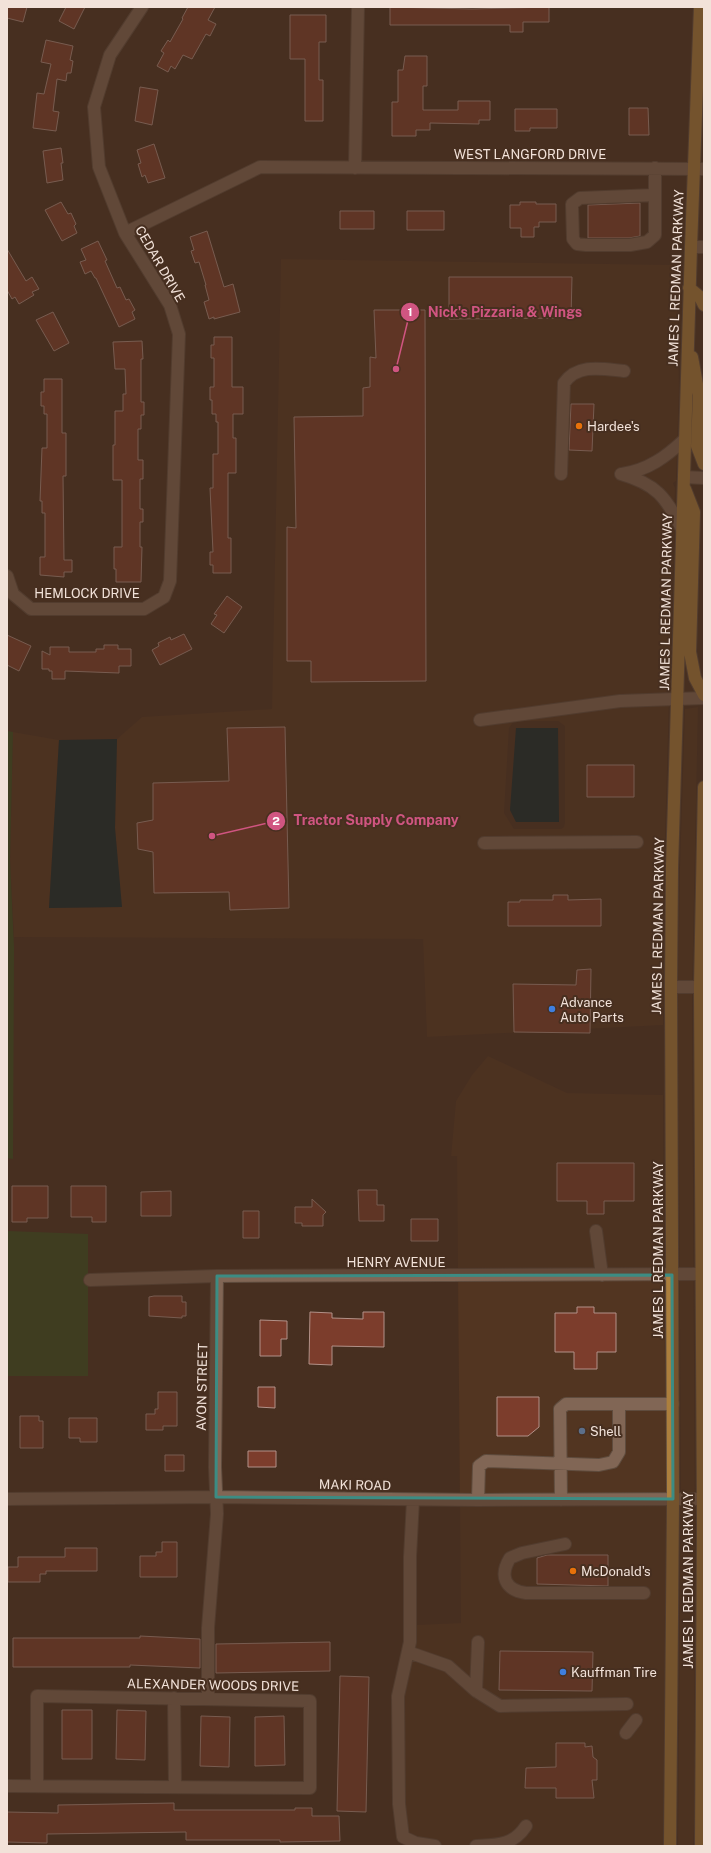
<svg xmlns="http://www.w3.org/2000/svg" width="711" height="1853" viewBox="0 0 711 1853" font-family="'Public Sans',sans-serif">
<rect width="100%" height="100%" fill="#472f20"/>
<path fill="#523521" fill-rule="evenodd" d="M281,259L677,265L679,390L676,481L673,483L675,488L664,875L663,1025L427,1037L423,939L14,937L10,860L13,732L59,740L49,908L121,907L115,828L117,739L142,717L272,709ZM514,721H558L565,726V822L564,827L561,829H514L504,813L509,728Z
M698,707L692,996L695,1528L694,1827L693,1846H678L681,1499L678,987L680,867L685,709Z
M488,1056L567,1093L663,1095L666,1499L663,1846H419L407,1831L402,1812V1695L415,1625L461,1623L457,1156H451L456,1101L472,1075Z"/>
<path fill="#354f21" d="M7,731L13,732L10,860L14,948L13,1159L7,1158Z
M7,1231L88,1234V1376H7Z"/>
<path fill="#09262e" d="M516,728H558L559,822H516L510,810Z
M117,739L115,828L122,907L49,908L59,740Z"/>
<path fill="#7c3d2c" stroke="#b29188" d="M7,7H27L23,22L7,18Z
M66,7H85L74,29L59,21Z
M188,7H215L208,20L216,24L210,36L206,34L192,59L183,55L175,69L171,66L168,72L157,66L164,53L161,51L168,40L170,42L183,19L182,18Z
M390,7L472,9L549,7V22H523V32H510V25H390Z
M290,15H326V42H319V80H323V121H305V59H290Z
M46,40L73,46L70,60L73,61L71,73H67L66,81L57,79L53,111L59,112L56,131L33,128L37,93L44,94L51,64L41,62Z
M405,56H427V86H423V110H458V101H490V120H479V124L430,123V130H416V136H392V102H398V70H403Z
M140,87L158,90L152,125L135,121Z
M629,108H648L649,135H629Z
M515,109H557V128H530V131H515Z
M154,144L165,178L148,183L145,175L142,177L138,164L141,163L137,150Z
M61,148L63,163H61L63,180L47,183L43,151Z
M61,202L68,214L71,213L76,224L74,226L77,233L62,241L45,210Z
M520,202H536V204H556V222H539V227H534V237H521V228H510V205H520Z
M640,203V236L629,238H588V205Z
M340,211H374V229H340Z
M407,211H444V230H407Z
M207,231L224,287L233,284L240,312L214,319V317L209,319L204,302L209,300L205,285H206L199,262L195,263L191,251L194,250L190,237Z
M98,241L107,260L105,261L117,288L120,287L126,300L129,299L135,310L132,312L135,319L119,327L96,278H95L91,271L85,274L80,262L86,260L81,249Z
M7,249L26,281L32,277L39,289L32,292L34,295L19,304L15,297L12,299L7,290Z
M449,277H572L571,318L449,319Z
M374,310H425L426,681L311,682V661H287V527L296,528L294,417L363,416V388L370,387V357L376,358Z
M53,312L69,343L54,351L36,320Z
M214,337H232V387H243V414H233V438H236V473H228V538H231V573H213V565H210V552H213L210,488H213V454H218V422H216V414H212V400H210V387H214V358H211V345H214Z
M142,341L143,359H141V402H144V415H141V429H138V460H143V479H140V509H143V522H140V547H142L141,582H116V569H114V547H122V480H113V445H115V411H123V394H126L125,369H115L113,342Z
M44,379H62V433H66V476H63L64,560H72V572H64V577L40,575V557H45V513H42V501H40L42,448H47V414H44V406H41V392H44Z
M571,404H594L592,451L569,450Z
M227,596L242,607L224,633L211,624L217,615L214,614Z
M184,634L192,649L160,665L152,650L159,646L158,643L170,637L171,640Z
M7,635L31,646L19,671L7,665Z
M104,645H118V649H131V666H119V673L65,671V679H52V671H49V669H42V651L50,655V647H69V652H96V649H104Z
M285,727L289,908L230,910L229,892L154,893L153,852L138,849L137,823L153,820V783L229,781L227,728Z
M587,765H634V797H587Z
M553,895H568V900L601,899V926H508V902H520V900H553Z
M591,969L590,1033L514,1032L513,984L576,985L577,970Z
M557,1163H634V1201H604V1214H587V1201H557Z
M12,1186H48V1218H27V1222H12Z
M71,1186H106V1222H92V1217H71Z
M358,1190H377V1205H384V1221H359Z
M171,1191V1216H141V1192Z
M312,1199L326,1212L323,1215V1226H302V1223H295V1207H312Z
M243,1211H259V1238H243Z
M411,1219H438V1241H411Z
M154,1296H182V1302H186V1316H182V1318L149,1316V1297Z
M577,1307H594V1313H616V1352H597V1369H574V1352H555V1313H577Z
M310,1312L332,1313V1318L363,1319V1312H384V1347L332,1346V1365L309,1364Z
M260,1320L287,1321V1339H281V1356H260Z
M258,1387H275V1408L258,1407Z
M158,1392H177V1426H163V1430H146V1414H155V1409H158Z
M497,1397H539V1427L528,1436H497Z
M20,1416H39V1421H43V1448H20Z
M69,1418H97V1442H80V1438H69Z
M248,1451H276V1467H248Z
M165,1455H184V1471H165Z
M162,1542H177V1577H140V1556H156V1552H162Z
M65,1548H97V1571H46V1574H40V1582H8V1567H18V1557H65Z
M547,1555H608V1586L537,1584V1558Z
M140,1636L200,1639V1668L130,1665V1667H13V1638H140Z
M330,1642V1671L216,1673V1644Z
M500,1651L593,1652L592,1691L499,1690Z
M340,1676L369,1677L366,1812L337,1811Z
M62,1710H92V1759H62Z
M117,1710L146,1711L145,1760L116,1759Z
M201,1716L230,1717L229,1767L200,1766Z
M284,1716L285,1765L255,1766V1717Z
M556,1743H585V1747L592,1746L593,1757L597,1760V1780H592L594,1798H556V1788H525L526,1768L556,1767Z
M174,1803V1810H295V1808H312V1816H339L340,1841L280,1842V1840H186V1832L47,1834V1843L7,1842V1812L58,1813V1805Z"/>
<g fill="none" stroke-linecap="round" stroke-linejoin="round">
<g stroke="#5f4c3e" stroke-width="14">
<path id="minor" d="M355,168L358,7
M655,195L580,198L572,204L573,239L577,244L586,245H630L647,242L655,235V168
M125,233L260,167L704,169
M691,247H704
M561,474L564,383C578,363 603,369 624,371
M621,474C656,484 666,497 682,529
M622,474C648,470 666,457 685,439
M684,477L704,478
M7,576L13,594L31,609H144L164,597L170,581L179,334L170,305L125,233L99,167L94,107L110,55L142,7
M480,720L620,701L704,698
M484,843L637,842
M671,987H700
M596,1231L602,1275
M90,1280L217,1276L701,1274
M7,1499L216,1497L478,1500L703,1499
M413,1500L410,1557V1642L398,1696L399,1804L403,1837L416,1843L435,1846
M478,1500L479,1466L486,1461L599,1465L613,1462L619,1452V1404H673
M561,1500L560,1409L566,1404H619
M565,1544L522,1553L510,1558C499,1576 505,1590 526,1593H644
M478,1642L476,1691L500,1706L627,1704
M408,1652L448,1666L476,1691
M174,1698L175,1787
M208,1699V1628L217,1514L215,1467L217,1276
M626,1733L636,1720
M7,1786L310,1788V1701L37,1696V1785
M476,1846C496,1845 513,1846 526,1826"/>
</g>
<g stroke="#5f4c3e" stroke-width="14">
<path id="major" d="M689,288L700,297L704,305
M692,357L699,395L697,446L704,464
M685,489L694,512L690,652L695,678L704,695
M670,1846L673,1499L671,987L672,867L691,247L700,7
M701,1846L703,1525L700,987L704,787"/>
</g>
<use href="#minor" stroke="#816655" stroke-width="12"/>
<use href="#major" stroke="#ac7f3d" stroke-width="12"/>
</g>
<path d="M0 0H711V1853H0ZM672,1275L673,1499L216,1497L217,1276Z" fill="#472f20" fill-opacity=".55" fill-rule="evenodd"/>
<path fill="none" stroke="#3c8c83" stroke-width="3" stroke-linejoin="round" d="M672,1275L673,1499L216,1497L217,1276Z"/>
<g fill="#e8710a" stroke="#472f20" stroke-width="1.5">
<circle cx="579" cy="426" r="4"/>
<circle cx="573" cy="1571" r="4"/>
</g>
<g fill="#3f7fe0" stroke="#472f20" stroke-width="1.5">
<circle cx="552" cy="1009" r="4"/>
<circle cx="563" cy="1672" r="4"/>
</g>
<circle fill="#5c6f8a" stroke="#472f20" stroke-width="1.5" cx="582" cy="1431" r="4"/>
<g text-anchor="middle" dominant-baseline="central" stroke-width="4" stroke-linejoin="round" paint-order="stroke">
<g font-size="13" fill="#f2e2d9" stroke="#472f20">
<text x="530" y="154">WEST LANGFORD DRIVE</text>
<text transform="translate(160 264) rotate(60)">CEDAR DRIVE</text>
<text transform="translate(676 278) rotate(-88)">JAMES L REDMAN PARKWAY</text>
<text x="87" y="593">HEMLOCK DRIVE</text>
<text transform="translate(666 602) rotate(-89)">JAMES L REDMAN PARKWAY</text>
<text transform="translate(658 926) rotate(-89)">JAMES L REDMAN PARKWAY</text>
<text transform="translate(658 1250) rotate(-90)">JAMES L REDMAN PARKWAY</text>
<text x="396" y="1262">HENRY AVENUE</text>
<text transform="translate(202 1387) rotate(-89)">AVON STREET</text>
<text transform="translate(355 1485) rotate(1)">MAKI ROAD</text>
<text transform="translate(688 1580) rotate(-90)">JAMES L REDMAN PARKWAY</text>
<text transform="translate(213 1685) rotate(1)">ALEXANDER WOODS DRIVE</text>
</g>
<g font-size="13" fill="#f2e2d9" stroke="#472f20" text-anchor="start">
<text x="587" y="426">Hardee's</text>
<text x="560" y="1002">Advance<tspan x="560" dy="15">Auto Parts</tspan></text>
<text x="590" y="1431">Shell</text>
<text x="581" y="1571">McDonald's</text>
<text x="571" y="1672">Kauffman Tire</text>
</g>
</g>
<path fill="none" stroke="#d05581" stroke-width="1.5" d="M396 369L410 312M212 836L276 821"/>
<g fill="#d05581" stroke="#472f20" stroke-width="1.5">
<circle cx="396" cy="369" r="4"/>
<circle cx="212" cy="836" r="4"/>
<circle cx="410" cy="312" r="10"/>
<circle cx="276" cy="821" r="10"/>
</g>
<g font-size="12" text-anchor="middle" font-weight="bold" fill="#fff">
<text x="410" y="316">1</text>
<text x="276" y="825">2</text>
</g>
<g font-size="14" text-anchor="middle" font-weight="bold" fill="#d05581" stroke="#472f20" stroke-width="4" stroke-linejoin="round" paint-order="stroke">
<text x="505" y="317">Nick's Pizzaria &amp; Wings</text>
<text x="376" y="825">Tractor Supply Company</text>
</g>
<rect width="711" height="1853" fill="none" stroke="#f2e2d9" stroke-width="16"/>
</svg>
